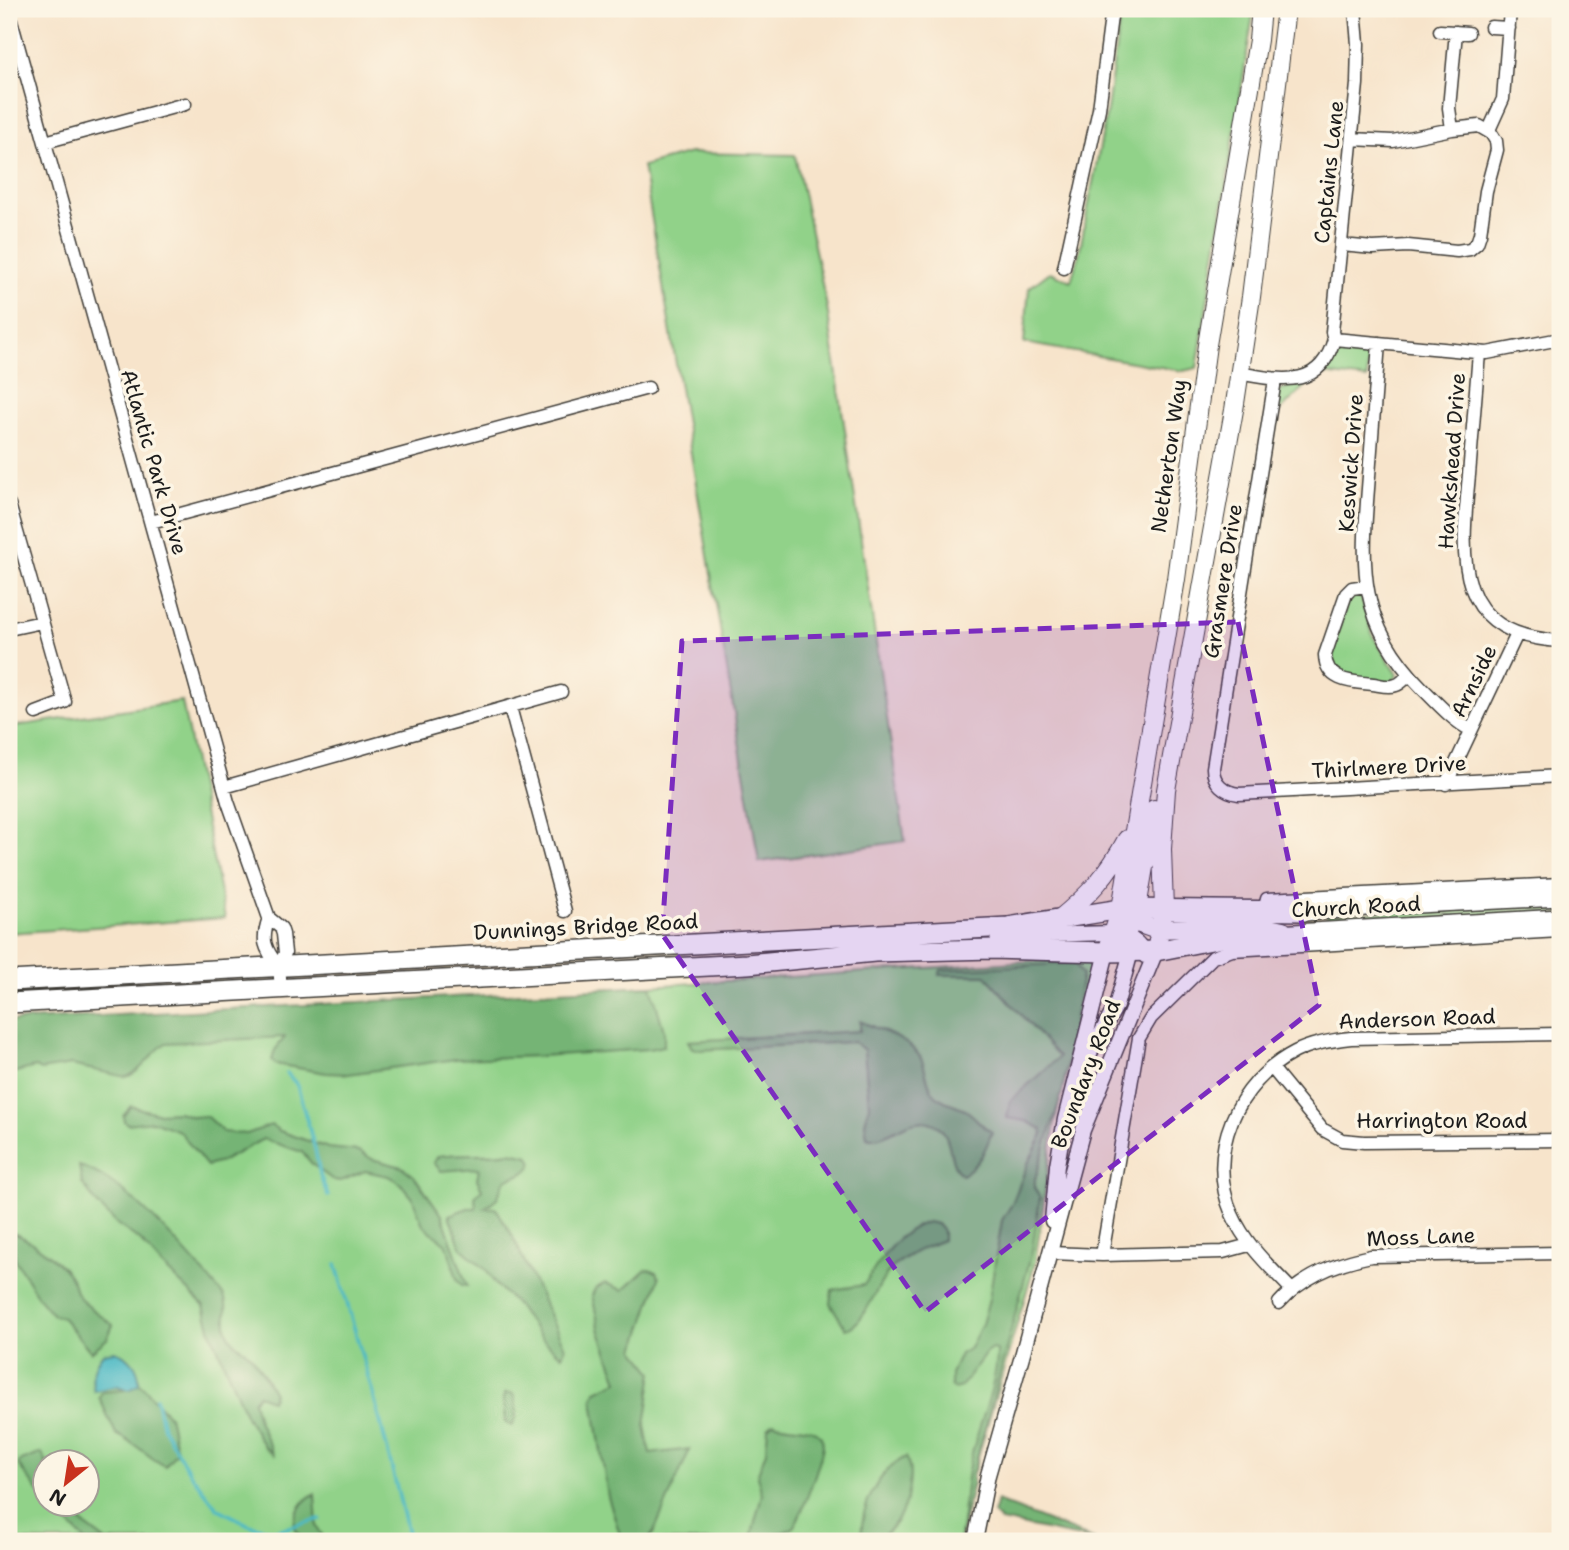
<svg xmlns="http://www.w3.org/2000/svg" width="1569" height="1550" viewBox="0 0 1569 1550" font-family="'Shantell Sans',sans-serif">
<rect width="100%" height="100%" fill="#fcf5e5"/>
<filter id="ink" filterUnits="userSpaceOnUse"><feTurbulence type="fractalNoise" baseFrequency=".0143" numOctaves="2"/><feDisplacementMap in="SourceGraphic" scale="14" xChannelSelector="R" yChannelSelector="G"/><feConvolveMatrix kernelMatrix="1 2 1 2 8 2 1 2 1" color-interpolation-filters="sRGB"/></filter>
<filter id="wash" filterUnits="userSpaceOnUse"><feTurbulence type="fractalNoise" baseFrequency=".00686" numOctaves="4" result="noise"/><feDisplacementMap in="SourceGraphic" scale="28" xChannelSelector="R" yChannelSelector="G"/><feGaussianBlur stdDeviation="1.57" result="paint"/><feColorMatrix in="noise" values="0 0 0 0 0 0 0 0 0 0 0 0 0 0 0 0 0 1.4 0 .05"/><feComposite in="paint" operator="in"/></filter>
<g filter="url(#wash)">
<rect width="100%" height="100%" fill="#f7e4cb"/>
<path fill="#91d289" stroke="#567752" stroke-width="2" fill-rule="evenodd" d="M1121,9H1254L1197,368L1183,371L1024,343L1029,288L1050,272L1071,281L1079,254L1107,110Z
M690,153L795,155L827,307L905,841L759,862L643,166Z
M1345,348L1364,350L1368,354L1367,379L1322,374L1338,351Z
M1309,381V382L1272,419L1279,390Z
M1359,591L1373,636L1398,675L1391,683L1347,676L1334,669L1331,655L1349,596Z
M182,701L225,918L9,933V727Z
M1560,902V913L1456,919L1442,909Z
M1438,909L1452,919L1327,926V915Z
M1094,957L1055,1122L1035,1262L969,1488L961,1541H9V1028ZM46,1462H88V1504H46Z"/>
<path fill="#74b475" stroke="#486848" stroke-width="2" d="M1075,963L1082,975L1063,1089L1035,1179V1189L1040,1198L1032,1252L972,1476L973,1483L959,1541C964,1518 964,1495 968,1471C974,1434 998,1387 997,1350L992,1349L986,1353L961,1387L955,1389L951,1386V1374L960,1354L970,1348L982,1324L989,1299L1002,1220L1012,1204L1028,1163L1043,1134L1042,1129L1026,1121L1007,1118L1010,1101L1059,1057L985,975H939L941,970Z
M651,986L664,1031V1046L649,1049L540,1056L456,1059L348,1074L326,1073L275,1064L272,1060L275,1050L285,1037L166,1043C152,1052 142,1072 126,1077L71,1065L41,1070L35,1067L9,1074V1021Z
M860,1021C880,1031 915,1040 923,1063C927,1074 926,1083 934,1093C943,1104 957,1103 967,1111C977,1118 980,1125 992,1132C985,1151 980,1164 962,1175C944,1161 957,1130 929,1122C908,1116 883,1144 867,1137L865,1123L869,1105L864,1050L854,1042L700,1050L692,1048L688,1041L860,1031Z
M131,1106L156,1113L179,1112L193,1117L206,1116L223,1132L247,1134L271,1125L280,1131L328,1148L359,1151L372,1159L402,1167L414,1176L442,1215L467,1286L462,1285L457,1279L447,1245L423,1225L412,1197L400,1183L388,1176L365,1171L341,1181L333,1180L313,1165L302,1152L263,1139L221,1162L207,1166L179,1131L153,1121L127,1124L124,1121L123,1115Z
M510,1152L529,1156L533,1162C528,1175 517,1175 505,1180L497,1198L485,1208H496L511,1233L565,1348L562,1356L546,1343L513,1301L496,1285L486,1270L461,1248L449,1215L468,1208H476L475,1197L482,1189L477,1179L479,1168L441,1171L434,1163L438,1156C462,1152 486,1156 510,1152Z
M79,1166C127,1179 191,1259 224,1296C230,1309 222,1320 228,1333C233,1345 243,1347 251,1356C260,1366 267,1381 274,1393L271,1400L258,1395L253,1401L258,1420L273,1454L265,1448L246,1416L211,1332L204,1306L161,1264L140,1240L118,1225L98,1205L82,1183Z
M927,1222L937,1224L943,1231V1240C927,1246 903,1257 891,1269C876,1284 866,1324 846,1329L830,1303L832,1290L864,1285C880,1260 897,1231 927,1222Z
M9,1232C27,1236 65,1265 73,1282C74,1284 75,1290 76,1292C84,1306 101,1315 113,1325L107,1339L91,1352L62,1317L53,1315L40,1300L16,1261Z
M649,1269L657,1272L659,1278L635,1350L653,1372L645,1425L650,1454L690,1449L653,1534L646,1541H622L608,1497L593,1400L596,1391L618,1381L600,1332L592,1295L595,1289L605,1283L623,1290L645,1270Z
M139,1382L169,1416L177,1451L165,1466C146,1456 136,1443 116,1434L99,1397L102,1392L125,1390Z
M511,1393L514,1394C516,1404 519,1417 512,1426L506,1423L503,1401L505,1394Z
M774,1423C787,1428 813,1425 820,1435C822,1438 823,1441 823,1445C822,1457 801,1519 793,1527C788,1532 780,1533 773,1534L768,1541H750L762,1494L757,1476L766,1451L768,1428Z
M42,1453L46,1462L45,1500L19,1466V1462Z
M906,1457C914,1472 908,1500 901,1514C896,1525 886,1533 878,1541H862C859,1510 877,1471 906,1457Z
M315,1494L317,1527L326,1541H305C302,1537 296,1532 295,1527C292,1515 305,1497 315,1494Z
M997,1501L1095,1540L1001,1521L993,1514Z
M49,1505H82L77,1515L82,1523L106,1541H86Z"/>
<path fill="#4cb9c5" stroke="#346a70" stroke-width="2" d="M114,1351C130,1355 140,1368 139,1384L129,1390L118,1386L94,1391C90,1377 94,1364 103,1353Z"/>
<g fill="none" stroke-linecap="round" stroke-linejoin="round">
<path stroke="#4cb9c5" stroke-width="3.5" d="M287,1073L297,1085L315,1149L320,1175L328,1196
M336,1264L378,1412L410,1541
M156,1398L163,1428L190,1473L217,1508L249,1525L274,1531L320,1519"/>
</g>
</g>
<g filter="url(#ink)">
<g fill="none" stroke-linecap="round" stroke-linejoin="round">
<g stroke="#3d3a36" stroke-width="15">
<path id="minor" d="M9,13L228,802L269,918L281,928L283,934L285,953L279,967L281,988
M1491,27L1509,28
M1440,31L1468,33
M1452,129L1449,108L1456,32
M1489,130L1503,99L1510,10
M45,142L185,104
M1342,245L1373,248L1408,246L1457,251L1470,249L1477,243L1480,234L1486,191L1497,150L1496,141L1491,133L1479,126L1452,129L1393,141L1352,139
M1064,268L1099,109L1112,9
M1334,339L1332,332L1357,84L1358,44L1355,9
M1379,343C1376,387 1372,431 1369,476C1362,565 1355,620 1423,689C1437,703 1453,721 1471,730
M1479,353C1476,394 1472,434 1469,475C1461,558 1452,635 1560,641
M1238,373C1280,380 1320,391 1334,339L1487,353L1560,339
M1275,380L1213,768C1213,783 1224,792 1239,794L1560,776
M9,504L65,702L36,713
M151,522L648,388
M1366,586L1352,588L1346,594L1325,655C1326,682 1352,682 1373,684C1380,685 1389,688 1396,685C1401,684 1405,678 1409,675
M9,629L42,622
M510,707L565,911
M1446,784L1517,634
M224,787L561,692
M1264,910L1267,899L1560,884
M269,918C261,940 264,948 279,967
M1272,1068L1322,1129L1342,1140L1364,1142L1560,1140
M1050,1253L1102,1255L1223,1252L1249,1245
M1102,1255L1139,1038L1151,1018L1213,957L1232,950L1560,931
M1291,1289C1269,1266 1245,1244 1232,1214C1205,1153 1237,1082 1295,1052C1313,1043 1332,1040 1351,1038L1560,1034
M1279,1303C1303,1276 1336,1263 1371,1256L1560,1253"/>
</g>
<g stroke="#3d3a36" stroke-width="17">
<path id="tertiary" d="M997,936L1113,933C1128,936 1140,940 1145,956
M1083,1066L1116,1006L1131,952L1135,944
M1052,1221L1057,1165L1065,1119L1107,952
M975,1541L988,1475L1022,1356L1083,1130L1156,951"/>
</g>
<g stroke="#3d3a36" stroke-width="20">
<path id="primary" d="M1128,913L1140,924L1154,929L1258,926L1283,931
M1057,921C1089,895 1108,875 1127,839
M1109,948L1125,935L1136,914L1154,809
M1156,951L1164,909L1162,849L1166,790L1234,410L1251,297L1286,9
M1107,952L1121,909L1176,579L1207,345L1258,40L1261,9"/>
</g>
<g stroke="#3d3a36" stroke-width="22">
<path id="trunk" d="M9,981L1008,927L1121,909L1304,911L1378,905L1560,896
M9,1003L747,964L875,952L992,949L1107,952L1156,951L1222,938L1560,919"/>
</g>
<use href="#minor" stroke="#fff" stroke-width="12"/>
<use href="#tertiary" stroke="#fff" stroke-width="14"/>
<use href="#primary" stroke="#fff" stroke-width="18"/>
<use href="#trunk" stroke="#fff" stroke-width="19"/>
</g>
</g>
<path fill="#7b2cbf" fill-opacity="0.2" stroke="#7b2cbf" stroke-width="5" stroke-dasharray="14 9" stroke-linejoin="round" d="M1238,622L1319,1005L925,1312L662,934L682,641Z"/>
<g text-anchor="middle" dominant-baseline="central" stroke-width="7" stroke-linejoin="round" paint-order="stroke">
<g font-size="21" fill="#1c1c1c" stroke="#fcf5e5">
<text transform="translate(1329 172) rotate(-84)">Captains Lane</text>
<text transform="translate(1169 456) rotate(-82)">Netherton Way</text>
<text transform="translate(1452 461) rotate(-86)">Hawkshead Drive</text>
<text transform="translate(154 462) rotate(74)">Atlantic Park Drive</text>
<text transform="translate(1351 463) rotate(-86)">Keswick Drive</text>
<text transform="translate(1223 581) rotate(-81)">Grasmere Drive</text>
<text transform="translate(1474 681) rotate(-64)">Arnside</text>
<text transform="translate(1389 767) rotate(-3)">Thirlmere Drive</text>
<text transform="translate(1356 907) rotate(-3)">Church Road</text>
<text transform="translate(586 927) rotate(-3)">Dunnings Bridge Road</text>
<text transform="translate(1417 1019) rotate(-2)">Anderson Road</text>
<text transform="translate(1086 1074) rotate(-69)">Boundary Road</text>
<text x="1442" y="1121">Harrington Road</text>
<text transform="translate(1421 1237) rotate(-2)">Moss Lane</text>
</g>
</g>
<rect width="1569" height="1550" fill="none" stroke="#fcf5e5" stroke-width="35"/>
<g transform="translate(66 1483) rotate(210)"><circle r="33" fill="#fcf5e5" stroke="#a29e95" stroke-width="2"/>
<path d="M0-5L12 26L0 18L-12 26Z" fill="#c8321e"/>
<text y="-10" font-size="19" font-weight="bold" text-anchor="middle" fill="#1c1c1c">N</text>
</g>
</svg>
